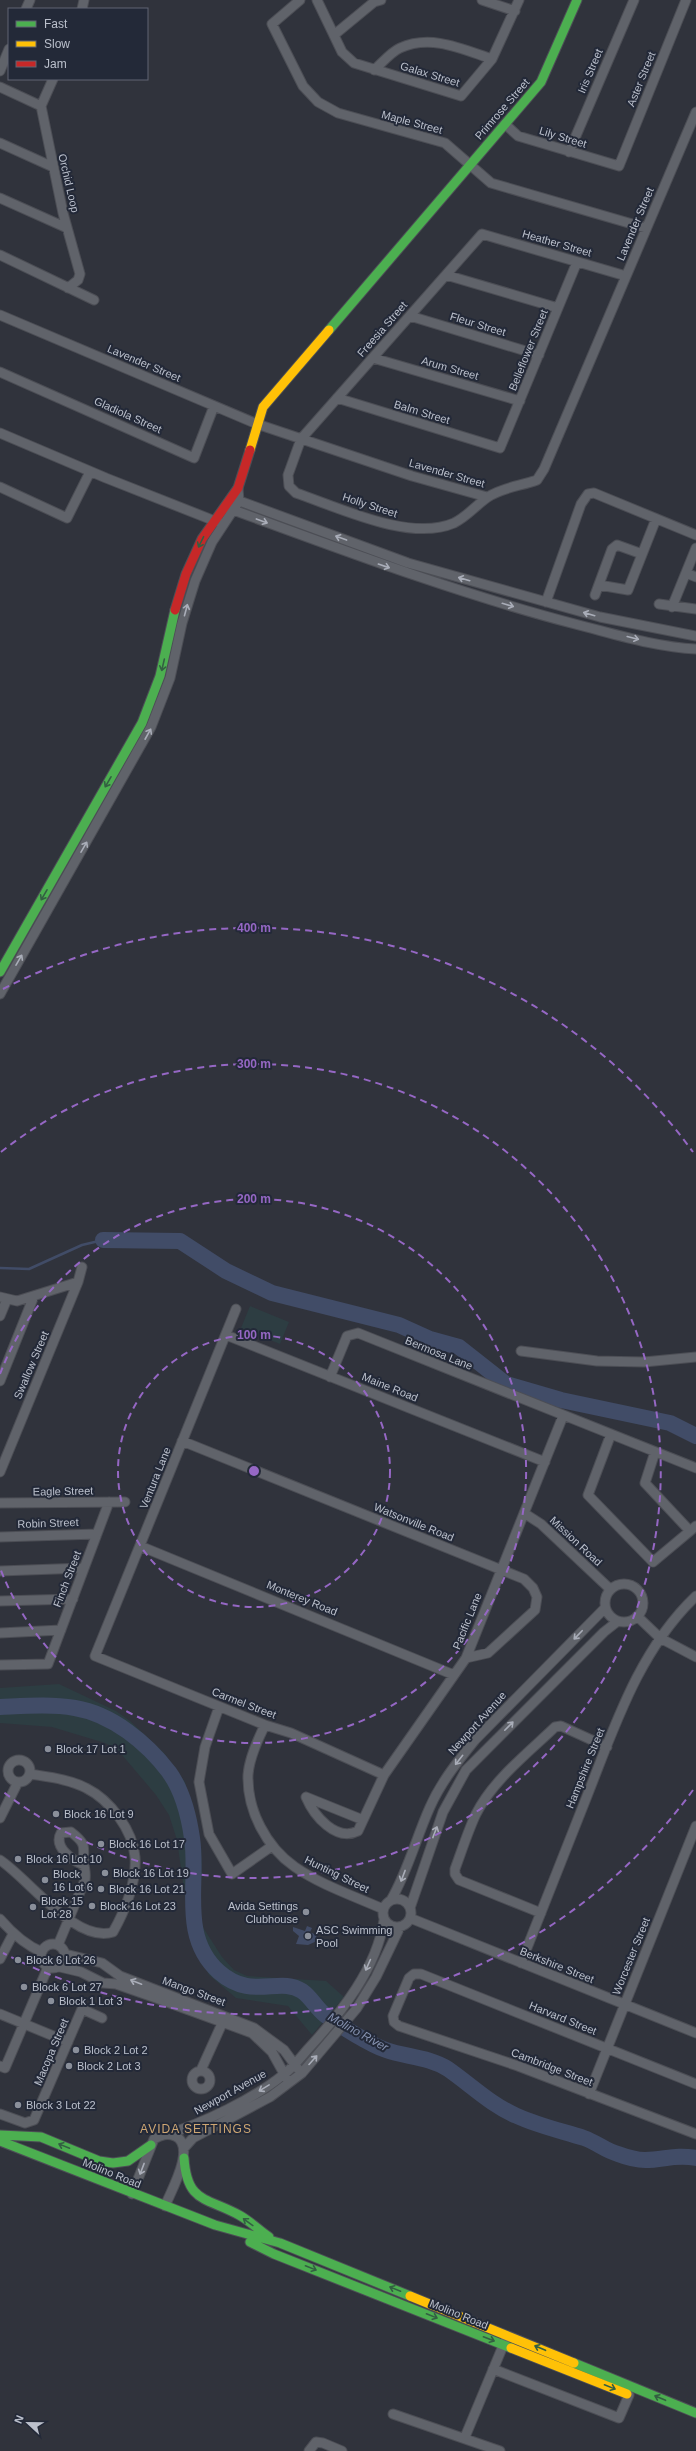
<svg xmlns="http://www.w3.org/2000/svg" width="696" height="2451" viewBox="0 0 696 2451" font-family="Arial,sans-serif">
<rect width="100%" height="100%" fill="#30333c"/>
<path fill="#2d3d42" d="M250,1306L289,1322L280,1344L241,1328Z
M59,1684L116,1711L130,1721L164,1753L185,1782L201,1847L202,1873L198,1912L204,1929L222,1957L234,1970L247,1976L326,1981L344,1997L312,2035L288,2006L236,1998L209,1975L191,1939L177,1840L169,1815L156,1795L117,1749L105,1743L52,1727L0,1723V1688Z"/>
<path fill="#414c67" d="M307,1926L312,1928L310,1932L316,1935L317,1941L308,1945L296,1944L299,1936L293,1931V1927L305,1931Z"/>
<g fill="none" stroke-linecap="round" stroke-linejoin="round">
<path stroke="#414c67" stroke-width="2.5" d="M0,1268L29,1269L82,1245L103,1240"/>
<path stroke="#414c67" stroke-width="16" d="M103,1240L180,1241L226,1271L272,1293L399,1325L430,1339L459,1347L506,1384L561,1400L670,1423L696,1436
M0,1707C25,1706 50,1704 75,1708C112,1714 147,1743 169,1772C182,1790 189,1817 192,1838C199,1883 179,1936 219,1972C252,2001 279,1976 302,1991C311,1997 316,2008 325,2015C337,2024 371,2045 386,2050C406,2057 429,2057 448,2069C471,2085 491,2105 517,2116C539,2126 562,2131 584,2138C596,2142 606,2151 618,2154C626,2157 637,2160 645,2160C664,2160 675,2154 696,2158"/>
<g stroke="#4c4e55" stroke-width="11">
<path id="street" d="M300,0L272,24L303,86L318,102L338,113L445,143L491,183L646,228
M317,0L342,52L354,63L461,96L492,59L519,0
M482,0L515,11
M26,9L30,0
M82,9L84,0
M334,35L374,2L381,0
M374,70C382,63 391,52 400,48C431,34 462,49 492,59
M0,71L9,49
M53,79L41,106L63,213L80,274L78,280L68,288
M0,87L41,106
M505,124L518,136L619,166L686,0
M0,143L53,167
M569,152L634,0
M0,198L67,228
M0,255L94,300
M446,275L558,308
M626,276L482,234L301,439L288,475L289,486L296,493C340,508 410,542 454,523C468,516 476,505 488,497C503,487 521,486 537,480L544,469L696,112
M0,315L257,424L412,476L487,497
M410,316L539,355
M373,358L520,401
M0,372L194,458L214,406
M337,398L500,448L577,262
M0,433L106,478L220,523
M0,487L67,518L90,472
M234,499L408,563L600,617L696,636
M228,508C343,550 456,593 575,624C615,634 655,647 696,649
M686,573L696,577
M599,585L628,590L656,519
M595,595L612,549L617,545L642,554
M546,602L581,504L588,494L594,493L696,535
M659,604L696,609
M672,607L696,548
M0,994L151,727L170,678L182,623L195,581L212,542L239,501L238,488
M0,1297L17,1301L78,1282
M236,1309L95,1656L265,1725L291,1733L384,1775
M0,1316L7,1299
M226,1335L545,1462
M521,1351L597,1361L644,1362L696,1357
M330,1377L347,1336L358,1333L696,1468
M0,1381L34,1296
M611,1434L588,1495L653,1562L696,1526
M182,1441L524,1579L533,1588L537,1597L535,1610L488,1653L466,1658
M655,1452L645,1483L689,1530
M0,1472L78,1282L82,1267
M0,1503L125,1502
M524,1513L541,1524L610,1589
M0,1537L97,1534
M140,1546L454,1675
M0,1571L84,1568
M605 1603a19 19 0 1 1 38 0a19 19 0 1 1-38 0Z
M0,1601L73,1599
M637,1616L660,1638L696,1657
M0,1633L61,1630
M0,1665L48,1664L109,1502
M219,1707L205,1747L199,1782L209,1834L232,1874L272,1846
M265,1725C258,1739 249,1759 248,1775C247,1810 266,1847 295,1867C321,1885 354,1896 383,1909
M8 1771a11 11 0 1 1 22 0a11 11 0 1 1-22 0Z
M306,1797C314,1816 336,1842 358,1831L384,1775L466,1658L563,1416
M306,1797L363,1820
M0,1818L18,1782
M0,1860C29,1879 76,1944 113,1932C125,1911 137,1881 135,1857C133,1830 110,1800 86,1788C69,1779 48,1777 30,1774
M383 1913a14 14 0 1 1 28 0a14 14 0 1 1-28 0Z
M391,1900C408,1871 416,1838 430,1807C441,1782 458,1761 475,1740L605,1608
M410,1908L443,1812L466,1770L604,1632L618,1621
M541,1913L459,1880L455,1874V1869C462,1850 468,1831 476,1814C493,1780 528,1753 555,1727L561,1726L607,1747
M410,1918L696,2033
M0,1919C12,1933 25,1945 42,1952
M41 1956a12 12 0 1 1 24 0a12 12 0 1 1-24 0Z
M58,1945L85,1880C86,1873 85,1871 84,1865C82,1847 89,1846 71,1832L61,1833C53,1847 73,1861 84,1865
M65,1954L102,1963L120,1976L254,2028L284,2050L298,2069
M0,1959L13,1934
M521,1963C544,1906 566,1848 589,1791C616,1722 641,1648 696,1596
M60,1967L81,1972L103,1983L116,1984L156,1998L252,2033L272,2052L287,2079
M0,2014L68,2042
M0,2066L5,2068L48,1967
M201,2070L225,2017
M192 2080a9 9 0 1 1 18 0a9 9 0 1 1-18 0Z
M696,2084L421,1974H414L409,1978L393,2016L394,2022L399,2026L518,2066L696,2134
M589,2094L696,1826
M0,2114L25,2123L34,2120L82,2009L102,2018
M167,2134C202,2124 255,2098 283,2075C293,2068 300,2058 308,2049C341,2013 377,1968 384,1920
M184,2148L193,2138L270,2097L302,2073L357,2008L376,1977L400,1927
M132,2194L154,2139C161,2135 167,2133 175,2136C197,2146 171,2191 165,2206
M493,2369L619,2418L629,2395
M393,2414L500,2451
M465,2437L505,2341
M309,2451L316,2442L323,2443L342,2451"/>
</g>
<g stroke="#4c4e55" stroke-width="11">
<path id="fast" d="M329,330L541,82L577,0
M0,972L142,723L160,676L175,610
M0,2135L41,2137L99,2161L113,2163L128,2161L151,2145
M0,2141L215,2225L280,2243L410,2296
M184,2158C187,2203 206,2197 239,2215C250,2221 259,2230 269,2237
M250,2242L274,2254L511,2348
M574,2363L696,2413"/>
</g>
<g stroke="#4c4e55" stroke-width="11">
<path id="slow" d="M250,450L263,407L329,330
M410,2296L574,2363
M511,2348L627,2394"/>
</g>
<g stroke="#4c4e55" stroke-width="11">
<path id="jam" d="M175,610L186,574L202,539L238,488L250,450"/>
</g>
<use href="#street" stroke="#60636a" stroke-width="9"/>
<use href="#fast" stroke="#4caf50" stroke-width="9"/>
<use href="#slow" stroke="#ffc107" stroke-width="9"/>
<use href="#jam" stroke="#c62828" stroke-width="9"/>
</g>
<defs><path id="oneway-shaft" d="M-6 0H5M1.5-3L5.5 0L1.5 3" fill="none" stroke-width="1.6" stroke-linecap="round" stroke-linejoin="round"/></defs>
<g stroke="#a9adb8">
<use href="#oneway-shaft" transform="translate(262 521) rotate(20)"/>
<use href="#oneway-shaft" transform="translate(341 538) rotate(-160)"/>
<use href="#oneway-shaft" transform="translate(384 566) rotate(19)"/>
<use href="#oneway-shaft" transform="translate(464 579) rotate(-164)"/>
<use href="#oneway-shaft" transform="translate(508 605) rotate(16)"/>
<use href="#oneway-shaft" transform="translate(186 610) rotate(-75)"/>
<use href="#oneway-shaft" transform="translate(589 614) rotate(-164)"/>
<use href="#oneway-shaft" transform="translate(633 638) rotate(14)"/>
<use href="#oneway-shaft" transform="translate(148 734) rotate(-61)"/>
<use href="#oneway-shaft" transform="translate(84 847) rotate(-60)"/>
<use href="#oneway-shaft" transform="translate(19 960) rotate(-60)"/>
<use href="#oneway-shaft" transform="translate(578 1635) rotate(134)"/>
<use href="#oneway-shaft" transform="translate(509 1726) rotate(-45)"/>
<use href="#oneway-shaft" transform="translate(459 1760) rotate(128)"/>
<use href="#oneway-shaft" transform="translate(435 1832) rotate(-69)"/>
<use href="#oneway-shaft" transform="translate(403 1876) rotate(111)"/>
<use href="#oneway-shaft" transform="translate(368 1965) rotate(114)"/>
<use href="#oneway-shaft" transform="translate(136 1982) rotate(-159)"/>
<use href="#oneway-shaft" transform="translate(313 2060) rotate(-48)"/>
<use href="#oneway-shaft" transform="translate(264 2088) rotate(149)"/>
<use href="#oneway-shaft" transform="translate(142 2169) rotate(111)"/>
</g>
<g stroke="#335f42">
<use href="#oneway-shaft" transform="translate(201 542) rotate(116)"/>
<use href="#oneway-shaft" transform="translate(163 665) rotate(103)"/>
<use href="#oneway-shaft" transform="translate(108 782) rotate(120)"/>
<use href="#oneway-shaft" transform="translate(44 895) rotate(120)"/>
<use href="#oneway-shaft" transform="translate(64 2146) rotate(-158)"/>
<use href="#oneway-shaft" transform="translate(248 2222) rotate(-144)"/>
<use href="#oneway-shaft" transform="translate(311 2268) rotate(22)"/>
<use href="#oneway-shaft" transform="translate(395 2289) rotate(-158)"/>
<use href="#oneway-shaft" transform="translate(432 2316) rotate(22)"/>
<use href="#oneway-shaft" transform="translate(489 2339) rotate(21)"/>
<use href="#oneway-shaft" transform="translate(540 2348) rotate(-157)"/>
<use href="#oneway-shaft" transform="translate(610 2387) rotate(22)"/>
<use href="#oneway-shaft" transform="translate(660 2398) rotate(-157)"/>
</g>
<g fill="none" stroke="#9567c4" stroke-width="2" stroke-dasharray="7 5">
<circle cx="254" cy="1471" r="136"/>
<path d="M0 1374A272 272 0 1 1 0 1568"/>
<path d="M1 1152A407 407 0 1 1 1 1790"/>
<path d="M693 1790A543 543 0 0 1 3 1953M3 989A543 543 0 0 1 693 1152"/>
</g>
<g fill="#8a8f9a" stroke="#232938" stroke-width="1.5">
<circle cx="48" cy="1749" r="4"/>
<circle cx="56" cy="1814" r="4"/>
<circle cx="101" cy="1844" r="4"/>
<circle cx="18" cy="1859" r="4"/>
<circle cx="105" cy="1873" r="4"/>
<circle cx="45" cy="1880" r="4"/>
<circle cx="101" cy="1889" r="4"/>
<circle cx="92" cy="1906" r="4"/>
<circle cx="33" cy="1907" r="4"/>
<circle cx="306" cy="1912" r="4"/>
<circle cx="308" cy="1936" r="4"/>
<circle cx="18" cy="1960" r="4"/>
<circle cx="24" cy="1987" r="4"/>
<circle cx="51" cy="2001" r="4"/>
<circle cx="76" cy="2050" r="4"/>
<circle cx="69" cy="2066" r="4"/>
<circle cx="18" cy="2105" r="4"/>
</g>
<g text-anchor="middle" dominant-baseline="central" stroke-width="4" stroke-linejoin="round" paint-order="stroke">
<g font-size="11" fill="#bbc0cc" stroke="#232938">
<text transform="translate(590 71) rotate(-67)">Iris Street</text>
<text transform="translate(430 74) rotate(17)">Galax Street</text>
<text transform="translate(641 79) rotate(-68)">Aster Street</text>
<text transform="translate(502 109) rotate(-49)">Primrose Street</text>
<text transform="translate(412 122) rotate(15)">Maple Street</text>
<text transform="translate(563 137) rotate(17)">Lily Street</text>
<text transform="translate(69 183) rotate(77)">Orchid Loop</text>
<text transform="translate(635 224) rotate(-67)">Lavender Street</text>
<text transform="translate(557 243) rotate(16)">Heather Street</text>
<text transform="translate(478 324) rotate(17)">Fleur Street</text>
<text transform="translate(382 329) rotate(-49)">Freesia Street</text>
<text transform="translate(528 350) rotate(-68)">Belleflower Street</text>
<text transform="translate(144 363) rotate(23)">Lavender Street</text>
<text transform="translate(450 368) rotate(16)">Arum Street</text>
<text transform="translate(422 412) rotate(17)">Balm Street</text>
<text transform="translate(128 415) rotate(24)">Gladiola Street</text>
<text transform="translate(447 473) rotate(16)">Lavender Street</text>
<text transform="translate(370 505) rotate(18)">Holly Street</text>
<text transform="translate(439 1353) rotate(22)">Bermosa Lane</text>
<text transform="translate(31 1365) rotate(-67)">Swallow Street</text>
<text transform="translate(390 1387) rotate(22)">Maine Road</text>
<text transform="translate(155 1478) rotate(-68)">Ventura Lane</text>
<text transform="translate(63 1491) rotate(-1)">Eagle Street</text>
<text transform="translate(414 1522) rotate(22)">Watsonville Road</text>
<text transform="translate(48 1523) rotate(-2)">Robin Street</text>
<text transform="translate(576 1541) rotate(43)">Mission Road</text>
<text transform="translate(67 1579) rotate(-69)">Finch Street</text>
<text transform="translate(302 1598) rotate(22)">Monterey Road</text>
<text transform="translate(467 1621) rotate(-68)">Pacific Lane</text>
<text transform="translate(244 1703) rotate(21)">Carmel Street</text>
<text transform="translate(477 1723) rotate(-48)">Newport Avenue</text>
<text transform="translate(585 1768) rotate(-68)">Hampshire Street</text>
<text transform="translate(337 1874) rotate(26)">Hunting Street</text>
<text transform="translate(631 1956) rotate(-68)">Worcester Street</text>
<text transform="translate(557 1965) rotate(22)">Berkshire Street</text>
<text transform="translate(194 1991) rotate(20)">Mango Street</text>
<text transform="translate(563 2018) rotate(22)">Harvard Street</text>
<text transform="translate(51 2052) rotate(-67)">Macopa Street</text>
<text transform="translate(552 2067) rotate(21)">Cambridge Street</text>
<text transform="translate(230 2092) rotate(-29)">Newport Avenue</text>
<text transform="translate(112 2173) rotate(22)">Molino Road</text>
<text transform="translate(459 2314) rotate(22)">Molino Road</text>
</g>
<g font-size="11" fill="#bbc0cc" stroke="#232938" text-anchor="start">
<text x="56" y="1749">Block 17 Lot 1</text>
<text x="64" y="1814">Block 16 Lot 9</text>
<text x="109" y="1844">Block 16 Lot 17</text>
<text x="26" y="1859">Block 16 Lot 10</text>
<text x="113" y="1873">Block 16 Lot 19</text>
<text x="53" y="1874">Block<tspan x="53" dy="13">16 Lot 6</tspan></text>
<text x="109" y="1889">Block 16 Lot 21</text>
<text x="41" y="1901">Block 15<tspan x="41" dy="13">Lot 28</tspan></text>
<text x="100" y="1906">Block 16 Lot 23</text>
<text x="298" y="1906" text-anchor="end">Avida Settings<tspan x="298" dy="13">Clubhouse</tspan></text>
<text x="316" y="1930">ASC Swimming<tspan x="316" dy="13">Pool</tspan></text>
<text x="26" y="1960">Block 6 Lot 26</text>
<text x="32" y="1987">Block 6 Lot 27</text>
<text x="59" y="2001">Block 1 Lot 3</text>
<text x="84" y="2050">Block 2 Lot 2</text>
<text x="77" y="2066">Block 2 Lot 3</text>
<text x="26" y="2105">Block 3 Lot 22</text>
</g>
<g font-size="12" font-style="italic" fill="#8692b0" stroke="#232938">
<text transform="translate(358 2032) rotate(29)">Molino River</text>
</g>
<g font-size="12" letter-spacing="1" fill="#cfa773" stroke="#232938">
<text x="196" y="2129">AVIDA SETTINGS</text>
</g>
</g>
<circle cx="254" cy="1471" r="6" fill="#9567c4" stroke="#232938" stroke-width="2"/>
<g font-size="12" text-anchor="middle" font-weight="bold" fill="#9567c4" stroke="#232938" stroke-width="4" stroke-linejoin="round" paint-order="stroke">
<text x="254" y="932">400 m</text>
<text x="254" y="1068">300 m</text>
<text x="254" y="1203">200 m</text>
<text x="254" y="1339">100 m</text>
</g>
<rect x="8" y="8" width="140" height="72" fill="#232938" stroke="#606573"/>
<rect x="16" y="21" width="20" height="6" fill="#4caf50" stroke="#606573"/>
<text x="44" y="28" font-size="12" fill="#bbc0cc">Fast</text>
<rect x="16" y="41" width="20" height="6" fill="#ffc107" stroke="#606573"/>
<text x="44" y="48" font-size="12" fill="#bbc0cc">Slow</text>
<rect x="16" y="61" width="20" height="6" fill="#c62828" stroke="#606573"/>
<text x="44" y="68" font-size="12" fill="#bbc0cc">Jam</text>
<g transform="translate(28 2423) rotate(292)" stroke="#232938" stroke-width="3" paint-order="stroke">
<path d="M0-3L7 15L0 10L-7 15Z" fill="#bbc0cc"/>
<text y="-6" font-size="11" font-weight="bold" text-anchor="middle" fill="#bbc0cc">N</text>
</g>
</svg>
